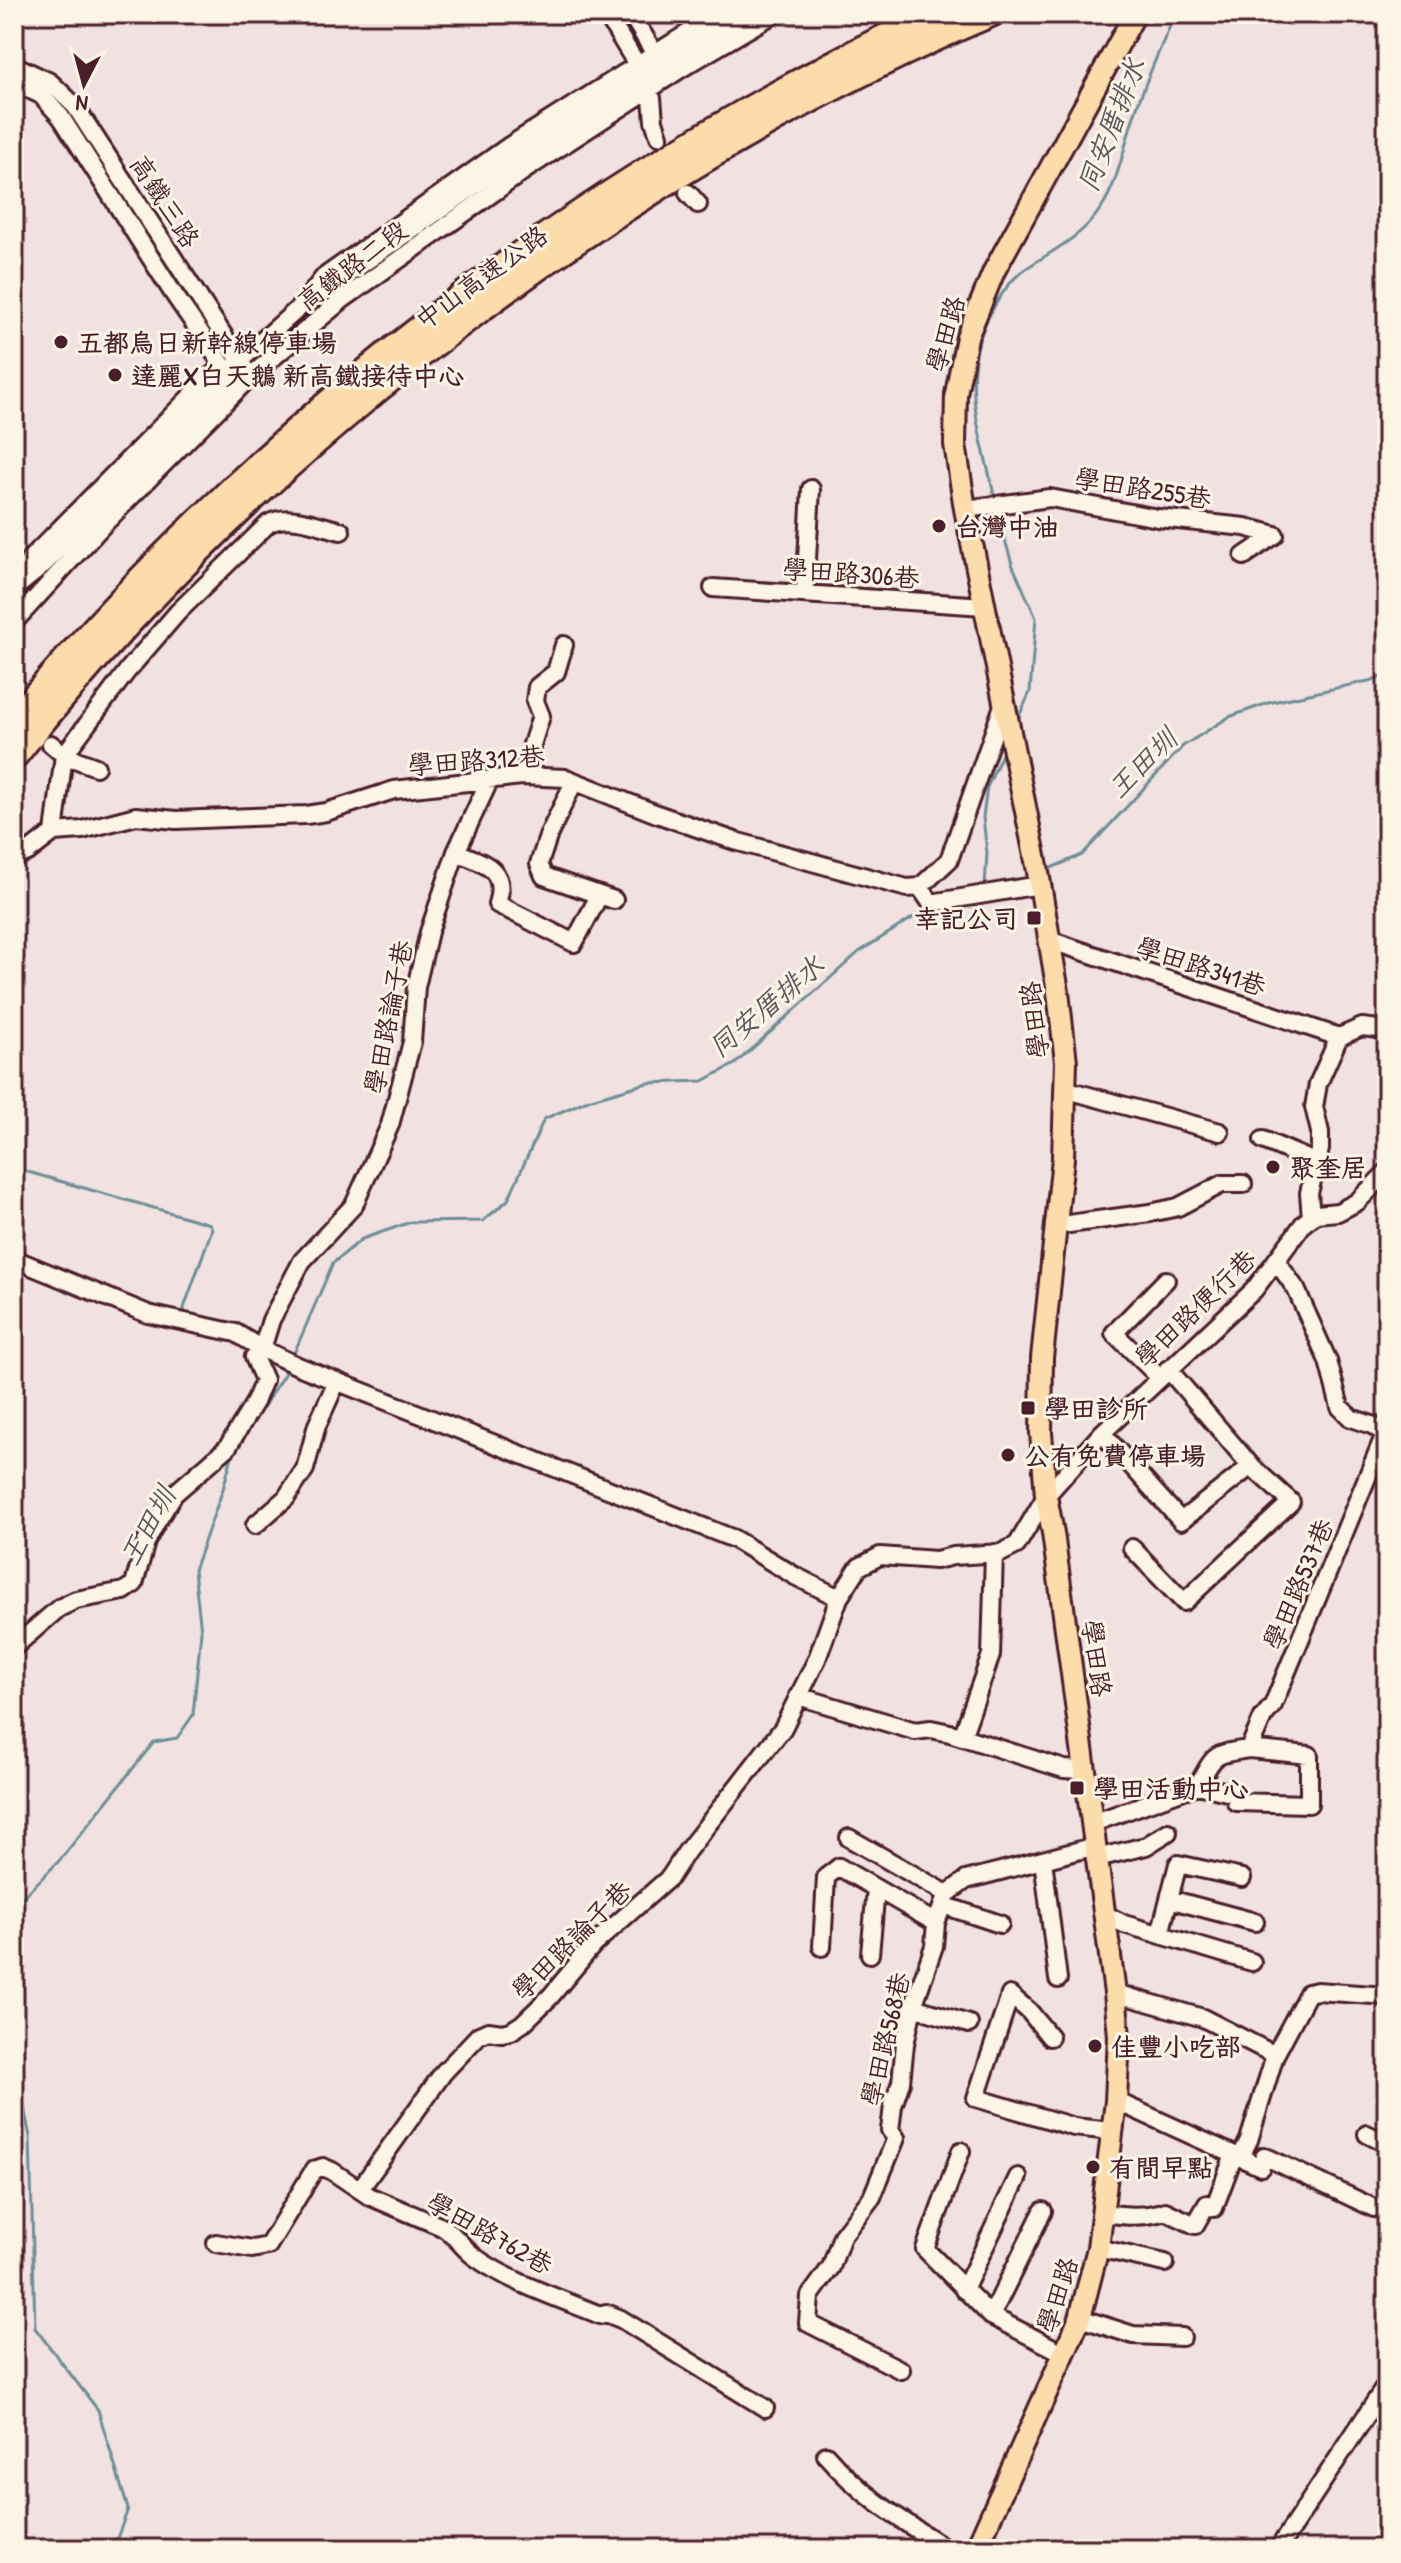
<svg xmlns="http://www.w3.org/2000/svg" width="1401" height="2563" viewBox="0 0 1401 2563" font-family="'Patrick Hand','LXGW WenKai TC',sans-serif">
<rect width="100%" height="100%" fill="#f1e1e1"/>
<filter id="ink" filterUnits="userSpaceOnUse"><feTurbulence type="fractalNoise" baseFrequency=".0125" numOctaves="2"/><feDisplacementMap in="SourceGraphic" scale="16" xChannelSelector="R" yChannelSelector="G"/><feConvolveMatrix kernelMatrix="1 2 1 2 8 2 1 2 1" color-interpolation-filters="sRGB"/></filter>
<g filter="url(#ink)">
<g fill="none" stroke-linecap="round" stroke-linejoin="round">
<path stroke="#6e8e96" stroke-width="3" d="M995,500C982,436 957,379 989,316C997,300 1007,284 1021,272C1050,251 1080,240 1101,208C1119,181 1124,145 1134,116C1145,81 1161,48 1175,14
M997,512L1012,564L1036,618L1030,692L1017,721
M1044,871L1082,855L1183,746L1229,717L1268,703L1373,680L1387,674
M985,886L987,853L983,817L987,787L1004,750
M14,1168L210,1224L212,1229L184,1308V1315
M292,1358L333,1263L362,1239L411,1222L483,1221L508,1200L544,1119L588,1100L647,1083L703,1081L735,1064L859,952L928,908
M269,1361L286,1372
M14,1915L22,1898L60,1860L154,1742L177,1738L193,1715L201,1631L194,1570L223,1489L232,1456L288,1368
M14,2058L30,2137L35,2328L98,2410L128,2509L113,2549"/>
<g stroke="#4a1f2b" stroke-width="22">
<path id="minor" d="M606,14L641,71
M631,14L659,61
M14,65L50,82L75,106L244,367
M14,82L41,95L61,117L173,293L233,380
M652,98L654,121L659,136
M688,193L698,204
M309,296L324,277L509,146L718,14
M965,509L1050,498L1158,518L1245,527L1275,535L1244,556
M19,582L30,559L212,375L226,373
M713,588L985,606
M14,589L40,568L222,386L226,373L300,307L518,156L742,14
M805,594L811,489
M14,622L101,527L252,375L342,300L528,168L682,68L774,14
M51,744L64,755L54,832L82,830L136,816L176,820L306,815L326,812L394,790L522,776L566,778L657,814L735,841L907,888L920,887L949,860L1004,703
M96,767L64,755L128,670L178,612L268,524C288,512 320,526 341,531
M522,776L541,716L535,701L537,687L556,672L564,645
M490,779L456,852C484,863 508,869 497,904L574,943L599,896
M574,782L549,834L539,864L544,876L614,900
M14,858L28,852L54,832
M920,887L931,903L1040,885
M1049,940L1339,1037L1362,1027L1387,1030
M1064,1089L1220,1132
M1263,1140L1315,1162
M1311,1218L1309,1193L1320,1149V1132L1314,1107L1318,1084L1339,1037
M1054,1226L1150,1213L1178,1207L1222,1184H1243
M14,1259L148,1314L236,1333L262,1349L298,1366L734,1539L795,1576L839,1598
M1159,1377L1114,1333L1166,1280
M1102,1433L1181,1521L1251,1466
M255,1525L286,1498L305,1469L317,1425L337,1381
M1132,1548L1184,1602L1291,1502L1251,1466L1168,1369
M14,1647L59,1608L76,1600L124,1591L134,1584L146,1542L156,1523L174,1494L227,1448L255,1402L264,1380L254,1357L262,1349L271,1320L302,1261L354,1205L390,1125L412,1042L416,987L429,932L456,852
M798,1696L915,1731L931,1729L950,1733L1064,1769L1085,1770
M962,1737L991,1655L994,1553
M1198,1785C1215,1754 1213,1754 1249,1749L1263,1717L1273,1705L1385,1434L1372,1425L1351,1418L1340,1407L1328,1361L1296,1289L1277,1262
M1093,1823L1198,1785L1235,1794L1236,1802L1309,1804V1755L1249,1749
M849,1838L947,1894
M1097,1858L1146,1846L1168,1832
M1043,1860L1058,1979
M1169,1899L1255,1922
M943,1905L1000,1924
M1104,1914L1124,1924L1252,1962
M1160,1934L1178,1864L1242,1878
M822,1947L826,1877L839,1867L936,1923
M870,1954L876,1889
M1115,1993L1203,2018L1275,2055
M913,2007L969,2024
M1050,2037L1029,2011L1010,1995L976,2098L1074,2127L1112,2131
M1116,2101L1261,2167L1264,2156L1374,2208
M1367,2134L1387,2144
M961,2151L925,2249L991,2316L1065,2354
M1240,2158L1249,2140L1275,2055L1308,1993L1317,1991L1387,1996
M360,2189L443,2073L479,2035L488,2031L502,2033L511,2031L522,2024L550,1997L594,1944L670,1877L687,1851L783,1728L817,1659L839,1598L859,1567L880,1556L936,1560L953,1556L1001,1553L1017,1545L1046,1496L1102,1433L1254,1290L1304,1223L1316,1214L1338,1212L1357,1202L1387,1172
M1104,2213C1125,2216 1144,2218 1165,2211L1195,2225L1207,2204L1214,2208L1234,2155
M216,2243L252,2249L268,2246L314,2170L323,2167L332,2171L369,2196L442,2227C456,2235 462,2248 475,2257C509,2282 561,2299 600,2315L606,2313L621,2319L765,2408
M1098,2248L1165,2263
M964,2290L1018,2177
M991,2316L1043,2211
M1080,2318L1133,2335L1182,2337
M901,2370L808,2323L810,2296L831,2267L842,2236L872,2197L896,2138L890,2130L893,2106L901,2082L905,2044L913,2007L934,1946L936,1923L947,1894L966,1880L1096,1846
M826,2455C863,2498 900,2519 947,2549
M1278,2549L1387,2384"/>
</g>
<g stroke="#4a1f2b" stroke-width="26">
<path id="major" d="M976,2549L1080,2318L1098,2248L1116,2101L1119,2036L1115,1993L1053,1533L1046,1496L1041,1433L1042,1358L1063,1158L1066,1062L1058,992L1037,866L965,509L955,444L956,394L967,337L994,271L1135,14"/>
</g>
<g stroke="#4a1f2b" stroke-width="30">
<path id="highway" d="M14,720C269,415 574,185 932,14
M14,757C262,444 623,170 991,14"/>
</g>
<use href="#minor" stroke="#fcf5e5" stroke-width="16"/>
<use href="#major" stroke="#fddcac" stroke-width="20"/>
<use href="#highway" stroke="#fddcac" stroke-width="24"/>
</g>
</g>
<g fill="#4a1f2b" stroke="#fcf5e5" stroke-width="3">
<circle cx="61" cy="342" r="8"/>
<circle cx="115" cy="375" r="8"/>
<circle cx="939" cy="526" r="8"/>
<rect x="1026" y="910" width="16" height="16" rx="4"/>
<circle cx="1273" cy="1167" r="8"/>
<rect x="1020" y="1400" width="16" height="16" rx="4"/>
<circle cx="1008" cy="1455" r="8"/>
<rect x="1069" y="1780" width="16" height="16" rx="4"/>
<circle cx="1095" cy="2046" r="8"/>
<circle cx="1093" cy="2167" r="8"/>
</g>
<g text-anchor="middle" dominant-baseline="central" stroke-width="6" stroke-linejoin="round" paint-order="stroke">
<g font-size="26" fill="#4a1f2b" stroke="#fcf5e5">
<text transform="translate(165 201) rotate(57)">高鐵三路</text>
<text transform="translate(352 265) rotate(-37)">高鐵路二段</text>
<text transform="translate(481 277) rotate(-36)">中山高速公路</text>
<text transform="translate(945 334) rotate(-74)">學田路</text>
<text transform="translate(1143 488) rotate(9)">學田路255巷</text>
<text transform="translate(851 573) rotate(4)">學田路306巷</text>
<text transform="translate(476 760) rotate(-4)">學田路312巷</text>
<text transform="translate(1201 966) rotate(18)">學田路341巷</text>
<text transform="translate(388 1017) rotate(-79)">學田路論子巷</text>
<text transform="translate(1034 1020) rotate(-97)">學田路</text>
<text transform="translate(1195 1308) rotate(-44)">學田路便行巷</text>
<text transform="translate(1298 1584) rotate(-67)">學田路537巷</text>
<text transform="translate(1097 1658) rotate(82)">學田路</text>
<text transform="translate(571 1940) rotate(-45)">學田路論子巷</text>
<text transform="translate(885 2039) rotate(-77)">學田路568巷</text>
<text transform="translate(490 2233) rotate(29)">學田路762巷</text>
<text transform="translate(1057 2295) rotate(-72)">學田路</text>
</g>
<g font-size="26" font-weight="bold" fill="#4a1f2b" stroke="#fcf5e5" text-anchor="start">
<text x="77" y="342">五都烏日新幹線停車場</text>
<text x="131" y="375">達麗X白天鵝 新高鐵接待中心</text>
<text x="955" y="526">台灣中油</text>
<text x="1018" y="918" text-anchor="end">幸記公司</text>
<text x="1289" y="1167">聚奎居</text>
<text x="1044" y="1408">學田診所</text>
<text x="1024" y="1455">公有免費停車場</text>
<text x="1093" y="1788">學田活動中心</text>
<text x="1111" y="2046">佳豐小吃部</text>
<text x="1109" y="2167">有間早點</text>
</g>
<g font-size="28" font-style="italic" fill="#5c5660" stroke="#fcf5e5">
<text transform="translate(1111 125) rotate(-69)">同安厝排水</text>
<text transform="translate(1142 763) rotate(-45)">王田圳</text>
<text transform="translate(766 1006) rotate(-40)">同安厝排水</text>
<text transform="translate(147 1526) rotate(-61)">王田圳</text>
</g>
</g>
<rect width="1401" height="2563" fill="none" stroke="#fcf5e5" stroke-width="48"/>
<rect x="24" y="24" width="1353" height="2515" fill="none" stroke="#4a1f2b" stroke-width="3" filter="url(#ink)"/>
<g transform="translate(84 84) rotate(186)" stroke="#fcf5e5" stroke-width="6" paint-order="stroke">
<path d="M0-6L14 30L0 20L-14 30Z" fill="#4a1f2b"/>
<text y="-12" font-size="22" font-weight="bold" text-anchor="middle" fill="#4a1f2b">N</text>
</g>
</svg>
